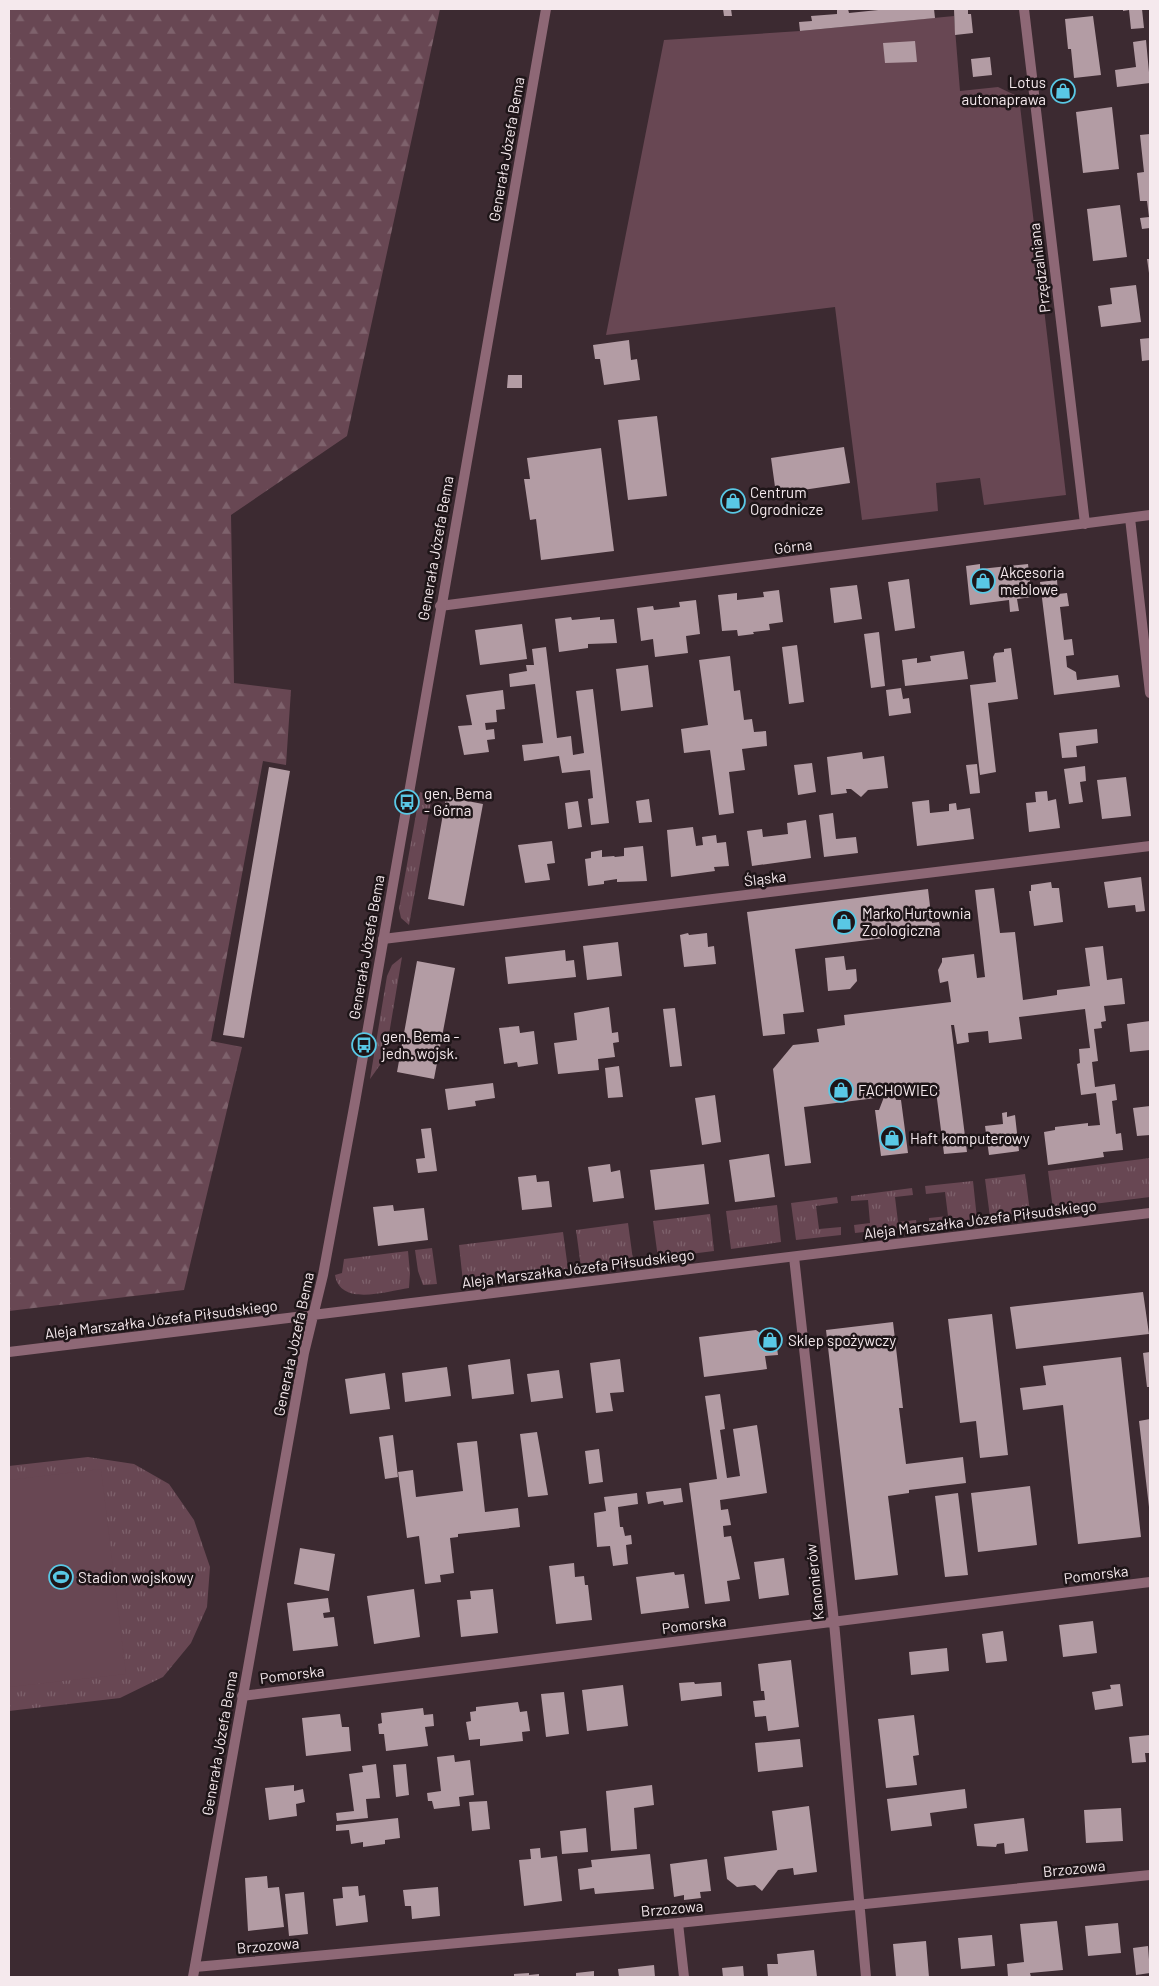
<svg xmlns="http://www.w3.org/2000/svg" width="1159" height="1986" viewBox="0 0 1159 1986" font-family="Barlow,sans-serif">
<defs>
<pattern id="grass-tufts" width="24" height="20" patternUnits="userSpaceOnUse" patternTransform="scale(1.25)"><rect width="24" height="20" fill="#684753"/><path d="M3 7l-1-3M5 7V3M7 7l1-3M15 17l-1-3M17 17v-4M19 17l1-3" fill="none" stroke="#7e626c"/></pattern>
<pattern id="forest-firs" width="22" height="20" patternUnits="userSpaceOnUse" patternTransform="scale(1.25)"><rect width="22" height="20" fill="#684753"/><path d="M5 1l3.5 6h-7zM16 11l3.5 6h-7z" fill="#7e626c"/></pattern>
</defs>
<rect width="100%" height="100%" fill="#3c2a31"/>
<path fill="url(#grass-tufts)" d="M420,792L432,796L409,925L401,918L399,909Z
M402,957L385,1058L370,1079L387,976L392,965Z
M1150,1158V1197L1053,1209L1048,1171Z
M1025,1174L1030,1212L990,1217L985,1179Z
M973,1181L977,1219L929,1224V1218L948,1216L945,1192L926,1194L925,1186Z
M912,1188L913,1195L895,1197L898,1222L916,1220L917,1226L855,1233L854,1225L870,1223L868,1200L851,1201V1196Z
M837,1197L838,1203L816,1206L819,1229L841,1227V1235L796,1240L791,1203Z
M777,1205L781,1242L731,1249L726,1211Z
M710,1214L714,1251L658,1258L653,1221Z
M628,1223L633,1260L581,1267L576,1230Z
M563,1232L568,1269L463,1282L459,1245Z
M432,1248L437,1284L423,1285L418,1271L415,1250Z
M408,1251L410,1273L409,1288C387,1291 340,1307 335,1275L342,1273L344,1259Z
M88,1457L134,1464L169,1484L194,1520L210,1567L207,1607L191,1643L163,1677L120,1698L9,1711V1466Z"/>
<path fill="url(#forest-firs)" d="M9,9H440L347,436L231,515L234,683L291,690L286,765L263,761L211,1041L242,1047L184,1290L9,1311Z"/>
<path fill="#684753" d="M954,16L960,91L998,87L1019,97L1066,495L984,505L980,478L936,483L938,511L862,520L835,307L606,335L664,40L800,31Z
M101,1469L126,1674L9,1687V1480Z"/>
<path fill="#b39ca4" d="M723,9H731L732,16H724Z
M837,9H848L849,13L888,9H934L935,18L800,31L799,22L812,21L811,16L837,14Z
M954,9H968V14H971L973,33L955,35Z
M1123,9H1142L1144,28L1131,29L1129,10L1123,11Z
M1093,16L1101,75L1074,78L1071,49H1068L1065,19Z
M1146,40L1150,83L1117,87L1115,70L1136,67L1133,42Z
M915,41L917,62L885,63L883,43Z
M990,57L992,75L973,77L971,59Z
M1112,107L1119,169L1083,173L1076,112Z
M1150,134V228L1142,229L1140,218L1149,217L1147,201H1140L1137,173L1144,172L1140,135Z
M1120,205L1127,257L1093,261L1087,209Z
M1147,259H1150V273H1149Z
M1136,285L1141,322L1101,327L1098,306L1112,304L1110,288Z
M1150,338V360L1142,361L1140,339Z
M629,340L631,360L637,359L640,380L604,385L600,359H595L593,345Z
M508,375H522V388H507Z
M657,416L667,496L628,500L618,420Z
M844,447L850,483L776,494L771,458Z
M601,448L614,551L541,560L536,519L530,520L524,479H530L527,458Z
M980,564V569L1028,564L1032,597L1017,599L1019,611L1010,612L1009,600L970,605L966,566Z
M909,579L915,628L895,631L888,582Z
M1057,580L1058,594L1067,593L1069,606L1060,607L1064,640L1072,639L1074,655L1066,656L1067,667L1076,672L1077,680L1118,675L1120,687L1054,695L1040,582Z
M857,585L862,619L834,623L830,588Z
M779,590L783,622L769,624L770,630L753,632L754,634L738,636L737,630L722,631L718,595L737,593V600L764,597L763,592Z
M696,600L700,634L686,636L688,653L655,657L653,639L641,641L637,608L653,606L654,610L680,607L679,602Z
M571,617L572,620L600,617V620L614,619L617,643L588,644V648L559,652L555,619Z
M522,624L527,659L480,665L475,630Z
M879,632L885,686L871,688L864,634Z
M797,645L804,702L789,704L782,647Z
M546,647L557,738L571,736L573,755L584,753L576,691L593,689L609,823L591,825L588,799L593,798L590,770L562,773L559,756L524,761L522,745L543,743L535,684L510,687L509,674L527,671L526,665H534L532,649Z
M1011,648L1018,699L988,703L996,772L980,775L970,685L996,682L993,657L995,653L1004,652V649Z
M964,651L968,679L905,686L902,660L917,658V663L931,661L930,656Z
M730,656L734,691L740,690L744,720L752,719L754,732L766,731L767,746L742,749L745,770L729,772L734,813L719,815L710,750L684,753L681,729L708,725L699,660Z
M648,665L653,707L621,711L616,669Z
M901,688L903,699L909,698L911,713L889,716L886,690Z
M503,690L505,709L496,710L497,722L485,723L486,730L494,729L495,739L487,740L489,752L464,755L458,726L472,725L466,695Z
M1097,729L1098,743L1076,746L1077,757L1062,758L1059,733Z
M862,752L863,759L884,756L888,788L868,790L861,797L851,789H846L847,793L831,795L827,757Z
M812,763L816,792L798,795L794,765Z
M977,764L980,793L970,794L966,765Z
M1085,766L1086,781L1080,782L1083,802L1069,804L1064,769Z
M269,767L290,771L244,1038L223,1035Z
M1126,777L1131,816L1102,819L1097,780Z
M1047,791L1048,801L1056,799L1060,828L1029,832L1026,803L1036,802L1035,792Z
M446,797L483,804L464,906L428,899Z
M649,799L652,822L639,823L636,801Z
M929,800L930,813L949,811V804L956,803L957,810L970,808L974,839L917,846L912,802Z
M578,801L582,827L568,829L565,803Z
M833,813L836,839L856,837L858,853L824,857L819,815Z
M806,820L811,858L752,866L747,831L762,829L763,837L788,834L787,823Z
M693,827L696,846L703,845L702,837L716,835L717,843L726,842L729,866L714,867L715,871L671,877L667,830Z
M552,841L555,863L547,864L550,880L525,883L518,845Z
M643,846L647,881L617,882V879L604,881V884L588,886L585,859L591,858V852L602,850V857L614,856L615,857L624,856V848Z
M1141,877L1145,911L1136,912L1135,905L1108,908L1104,882Z
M1051,882L1052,888H1059L1063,922L1034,926L1029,891H1031V885Z
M994,888L1000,933L1015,932L1023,1000L1057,995V990L1090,986L1085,948L1103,946L1107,980L1122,978L1125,1004L1104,1006L1106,1021L1101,1022L1102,1028L1094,1029L1098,1061L1092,1062L1095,1087L1115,1084L1117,1100L1112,1101L1116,1134L1121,1133L1123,1150L1103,1152L1104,1157L1048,1165L1044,1132L1055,1130V1127L1088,1123V1126L1100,1125L1096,1093L1081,1095L1077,1064L1080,1063L1079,1049L1090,1048L1085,1009L1019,1017L1022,1039L989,1043L988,1031L968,1033L969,1042L957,1044L954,1025H951L967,1152L944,1154L936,1091L895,1096L896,1100H901L908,1153L881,1156L875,1110H879L884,1097L804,1107L811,1163L785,1166L773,1069L793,1045L819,1042L817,1029L845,1025L844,1015L951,1002L948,981L940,983L938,970L942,962V958L974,954L977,978L985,977L975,890Z
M928,889L932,923L939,922L941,931L795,949L804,1012L783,1014L785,1034L763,1036L747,912Z
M688,933L689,935L707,933L708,947L714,946L716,964L684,967L680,935Z
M618,942L622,976L587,980L583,946Z
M565,950L566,961L574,960L576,977L508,984L505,957Z
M844,956L846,970L856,969L857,981L850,989L828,991L825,958Z
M417,961L455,968L434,1079L397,1072Z
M609,1007L612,1033L618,1032L619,1042L613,1043L615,1057L598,1059L599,1070L558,1074L554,1043L577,1040L574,1013Z
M675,1008L682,1066L670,1067L663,1009Z
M1150,1021V1050L1130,1052L1127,1024Z
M519,1026L520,1033L534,1031L538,1064L518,1067L517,1062L504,1064L499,1028Z
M619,1066L623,1097L608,1098L605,1068Z
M493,1083L495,1098L475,1101L476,1106L448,1110L445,1089Z
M715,1095L721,1142L702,1145L695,1098Z
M1150,1106V1135L1137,1136L1133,1108Z
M1007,1112V1117L1015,1115L1019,1151L989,1155L985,1126L1003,1124L1002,1113Z
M431,1128L437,1171L418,1173L416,1159L425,1158L421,1129Z
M769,1154L775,1197L735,1202L729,1160Z
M610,1164L611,1172L620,1170L624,1198L593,1202L588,1167Z
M704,1164L709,1204L655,1210L650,1170Z
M536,1175L537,1182L549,1181L552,1207L522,1210L518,1177Z
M393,1205L394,1211L424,1208L428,1240L378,1246L373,1207Z
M1143,1292L1149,1334L1016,1349L1010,1307Z
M992,1314L1008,1455L980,1458L976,1421L960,1423L948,1319Z
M893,1322L903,1408H899L906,1464L963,1457L966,1483L909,1490V1493L888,1496L898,1575L855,1580L826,1330Z
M756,1330L763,1335L775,1334L778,1355L765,1356L767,1369L704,1377L699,1337Z
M1150,1352V1387H1147L1143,1353Z
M1121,1357L1141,1537L1078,1544L1063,1405L1023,1410L1020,1388L1046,1385L1043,1366Z
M510,1359L514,1394L472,1399L468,1365Z
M620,1359L624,1392L610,1393L613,1411L596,1413L590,1363Z
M447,1367L451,1396L405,1402L402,1373Z
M559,1370L563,1398L531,1402L527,1374Z
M385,1373L390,1409L350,1414L345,1379Z
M720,1394L725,1429L720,1430L727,1478L740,1476L733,1429L757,1425L767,1493L720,1500L721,1510L728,1509L731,1525L723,1526L724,1537L731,1536L740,1579L727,1581L730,1601L705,1604L689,1483L717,1479L705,1396Z
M1150,1419V1507H1149L1139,1421Z
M537,1432L548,1495L528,1497L520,1434Z
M393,1435L398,1477L385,1479L379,1437Z
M477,1441L485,1512L518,1508L520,1527L458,1534V1537L450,1538L454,1573L440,1575L441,1582L425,1584L419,1536L407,1538L398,1472L413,1470L416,1497L463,1491L457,1443Z
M599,1449L603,1482L589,1484L585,1451Z
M1030,1486L1037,1545L978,1552L971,1493Z
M681,1488L683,1502L664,1505L663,1501L648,1504L646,1492Z
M637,1493L638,1504L618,1507L620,1527H623L625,1536L631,1535L632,1544L626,1545L628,1564L613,1566L610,1546L597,1547L594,1513L606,1511L604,1497Z
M958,1493L968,1575L945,1577L935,1496Z
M300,1548L335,1554L329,1591L294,1584Z
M784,1558L789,1595L759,1599L754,1562Z
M574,1563L575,1577L584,1576L585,1585H588L592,1620L556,1624L549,1566Z
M674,1572L675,1575L684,1574L689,1608L641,1614L636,1577Z
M414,1589L420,1637L374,1644L367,1596Z
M493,1589L498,1633L461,1637L457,1600L471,1599L470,1591Z
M328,1598L330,1612L323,1613L324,1618L334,1617L338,1646L293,1651L287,1603Z
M1093,1621L1097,1653L1063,1657L1059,1625Z
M1003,1631L1007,1661L986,1663L982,1634Z
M947,1648L949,1671L911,1675L909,1652Z
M791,1660L799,1727L768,1731L766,1716L755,1717L753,1701L765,1700L764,1691H761L758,1664Z
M694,1682L695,1684L721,1682L722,1696L681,1701L679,1683Z
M1120,1684L1123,1706L1095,1710L1092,1692L1111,1689L1110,1685Z
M623,1685L628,1726L587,1731L582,1690Z
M564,1692L569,1734L546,1737L541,1694Z
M518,1702L520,1712L527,1711L530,1731L522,1732L523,1741L480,1746V1739L469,1740L466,1722L471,1721L470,1712L476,1711V1707Z
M423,1708L424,1715L433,1714L434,1726L425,1727L428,1746L386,1751L384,1734H379L378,1724L382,1723L381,1713Z
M340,1714L342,1727H349L351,1751L306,1756L302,1718Z
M914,1715L919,1755L913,1756L917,1785L886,1788L878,1719Z
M1150,1735V1753H1145L1146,1762L1132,1763L1129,1737Z
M800,1739L803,1767L758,1772L755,1743Z
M454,1755L455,1762L470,1760L474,1795L459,1797L460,1806L434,1809L432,1801H428L427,1793L441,1791L437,1757Z
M376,1764L380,1798L366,1799L368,1818L337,1821L336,1813L354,1811L349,1774L363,1772L362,1766Z
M406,1764L409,1795L396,1797L393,1765Z
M294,1785V1791L303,1789L305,1802L296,1804L297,1816L269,1820L265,1788Z
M652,1785L654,1805L634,1808L637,1849L611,1851L606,1791Z
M965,1789L967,1808L930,1813L932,1826L891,1831L887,1799Z
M487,1801L490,1829L472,1831L469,1802Z
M809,1806L817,1872L794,1875L793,1868L778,1870L762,1891L755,1885L737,1887L727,1879L724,1857L777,1850L772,1811Z
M1121,1808L1123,1841L1086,1843L1084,1810Z
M398,1818L400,1838L385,1840V1844L363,1847V1842L351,1844L349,1830L336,1831V1825Z
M1024,1818L1028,1851L1005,1854L1004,1843L997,1844L996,1847L977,1846L974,1824Z
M586,1828L588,1852L562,1854L560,1831Z
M540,1848L541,1858L557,1856L562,1901L524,1906L519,1860L531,1859L530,1849Z
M650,1854L654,1889L595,1894L594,1888L580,1890L578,1869L592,1867L591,1860Z
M707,1859L711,1891L700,1892L701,1898L684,1900V1895L674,1897L670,1864Z
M267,1876L268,1888L279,1887L284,1927L248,1931L245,1878Z
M358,1886L359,1896L365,1895L368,1922L336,1926L333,1899L343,1898L342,1887Z
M438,1887L440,1916L412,1919L411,1906H405L403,1890Z
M304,1892L308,1934L289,1936L285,1894Z
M1057,1921L1063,1970L1030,1973L1031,1977H1008L1007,1964L1024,1962L1020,1924Z
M1118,1923L1121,1953L1088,1956L1085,1926Z
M992,1935L995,1966L961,1969L958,1938Z
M926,1941L929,1977H896L893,1944Z
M1148,1946L1150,1973L1136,1975L1133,1948Z
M814,1950L817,1977H768L767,1964H778L777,1954Z
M654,1965L655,1977H619L618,1969Z
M743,1966L744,1977H723L722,1968Z
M594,1971V1977H576V1973Z
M529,1973V1975L539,1974V1977H514V1974Z"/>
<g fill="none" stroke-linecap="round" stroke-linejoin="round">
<path stroke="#8e6876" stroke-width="10" d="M1024,9L1085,524
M1130,518L1150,693
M440,606L1150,515
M383,939L1150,846
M794,1257L834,1622L866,1977
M242,1696L1150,1582
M678,1923L684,1977
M195,1967L678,1923L1150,1875"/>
<path stroke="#8e6876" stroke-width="10" d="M9,1352L1150,1213
M193,1977L304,1353L323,1275L355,1102L546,9"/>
</g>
<defs>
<g id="shop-ring" transform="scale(1.25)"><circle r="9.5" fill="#1e1518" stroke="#59c8e5" stroke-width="1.5"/><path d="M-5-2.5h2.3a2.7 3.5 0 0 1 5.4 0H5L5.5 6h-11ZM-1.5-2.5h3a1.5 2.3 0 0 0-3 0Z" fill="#59c8e5"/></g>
<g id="bus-ring" transform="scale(1.25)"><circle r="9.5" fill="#1e1518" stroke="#59c8e5" stroke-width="1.5"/><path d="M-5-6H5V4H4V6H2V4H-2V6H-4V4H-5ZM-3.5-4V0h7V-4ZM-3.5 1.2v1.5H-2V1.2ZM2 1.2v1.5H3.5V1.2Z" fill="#59c8e5"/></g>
<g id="stadium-ring" transform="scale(1.25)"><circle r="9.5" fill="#1e1518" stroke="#59c8e5" stroke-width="1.5"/><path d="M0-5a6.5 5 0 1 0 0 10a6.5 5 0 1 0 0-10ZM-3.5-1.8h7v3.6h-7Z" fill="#59c8e5"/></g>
</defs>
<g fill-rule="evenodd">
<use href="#shop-ring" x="1063" y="91"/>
<use href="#shop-ring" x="733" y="501"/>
<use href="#shop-ring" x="983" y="581"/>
<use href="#bus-ring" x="407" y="802"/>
<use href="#shop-ring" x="844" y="922"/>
<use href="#bus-ring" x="364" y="1045"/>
<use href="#shop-ring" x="841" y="1090"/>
<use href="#shop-ring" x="892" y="1138"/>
<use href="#shop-ring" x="770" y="1340"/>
<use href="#stadium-ring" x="61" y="1577"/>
</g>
<g text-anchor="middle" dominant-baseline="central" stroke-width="5" stroke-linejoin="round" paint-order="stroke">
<g font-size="15" fill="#f5e9ed" stroke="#1e1518" text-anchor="start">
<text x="1046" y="82" text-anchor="end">Lotus<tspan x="1046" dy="17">autonaprawa</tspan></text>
<text x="750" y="492">Centrum<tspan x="750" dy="17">Ogrodnicze</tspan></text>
<text x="1000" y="572">Akcesoria<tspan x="1000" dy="17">meblowe</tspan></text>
<text x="424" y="793">gen. Bema<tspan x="424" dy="17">- Górna</tspan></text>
<text x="862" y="913">Marko Hurtownia<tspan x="862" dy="17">Zoologiczna</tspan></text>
<text x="382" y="1036">gen. Bema -<tspan x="382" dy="17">jedn. wojsk.</tspan></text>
<text x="858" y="1090">FACHOWIEC</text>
<text x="910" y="1138">Haft komputerowy</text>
<text x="788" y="1340">Sklep spożywczy</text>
<text x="78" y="1577">Stadion wojskowy</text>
</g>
<g font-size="15" fill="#f5e9ed" stroke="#1e1518">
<text transform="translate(506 149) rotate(-80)">Generała Józefa Bema</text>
<text transform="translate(1039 268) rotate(-97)">Przędzalniana</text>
<text transform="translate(793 546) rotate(-7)">Górna</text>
<text transform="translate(435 548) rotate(-80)">Generała Józefa Bema</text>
<text transform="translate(765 878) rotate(-7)">Śląska</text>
<text transform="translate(366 947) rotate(-80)">Generała Józefa Bema</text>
<text transform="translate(980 1219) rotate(-7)">Aleja Marszałka Józefa Piłsudskiego</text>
<text transform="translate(578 1268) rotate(-7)">Aleja Marszałka Józefa Piłsudskiego</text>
<text transform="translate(161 1319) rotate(-7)">Aleja Marszałka Józefa Piłsudskiego</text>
<text transform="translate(293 1344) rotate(-78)">Generała Józefa Bema</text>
<text transform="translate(1096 1574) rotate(-7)">Pomorska</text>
<text transform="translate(814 1582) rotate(-96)">Kanonierów</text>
<text transform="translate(694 1624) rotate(-7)">Pomorska</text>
<text transform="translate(292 1674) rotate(-7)">Pomorska</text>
<text transform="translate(219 1743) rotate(-80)">Generała Józefa Bema</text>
<text transform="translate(1074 1868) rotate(-6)">Brzozowa</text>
<text transform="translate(672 1908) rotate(-5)">Brzozowa</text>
<text transform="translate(268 1945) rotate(-5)">Brzozowa</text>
</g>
</g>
<rect width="1159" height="1986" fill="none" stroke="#f5e9ed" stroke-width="20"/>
</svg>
